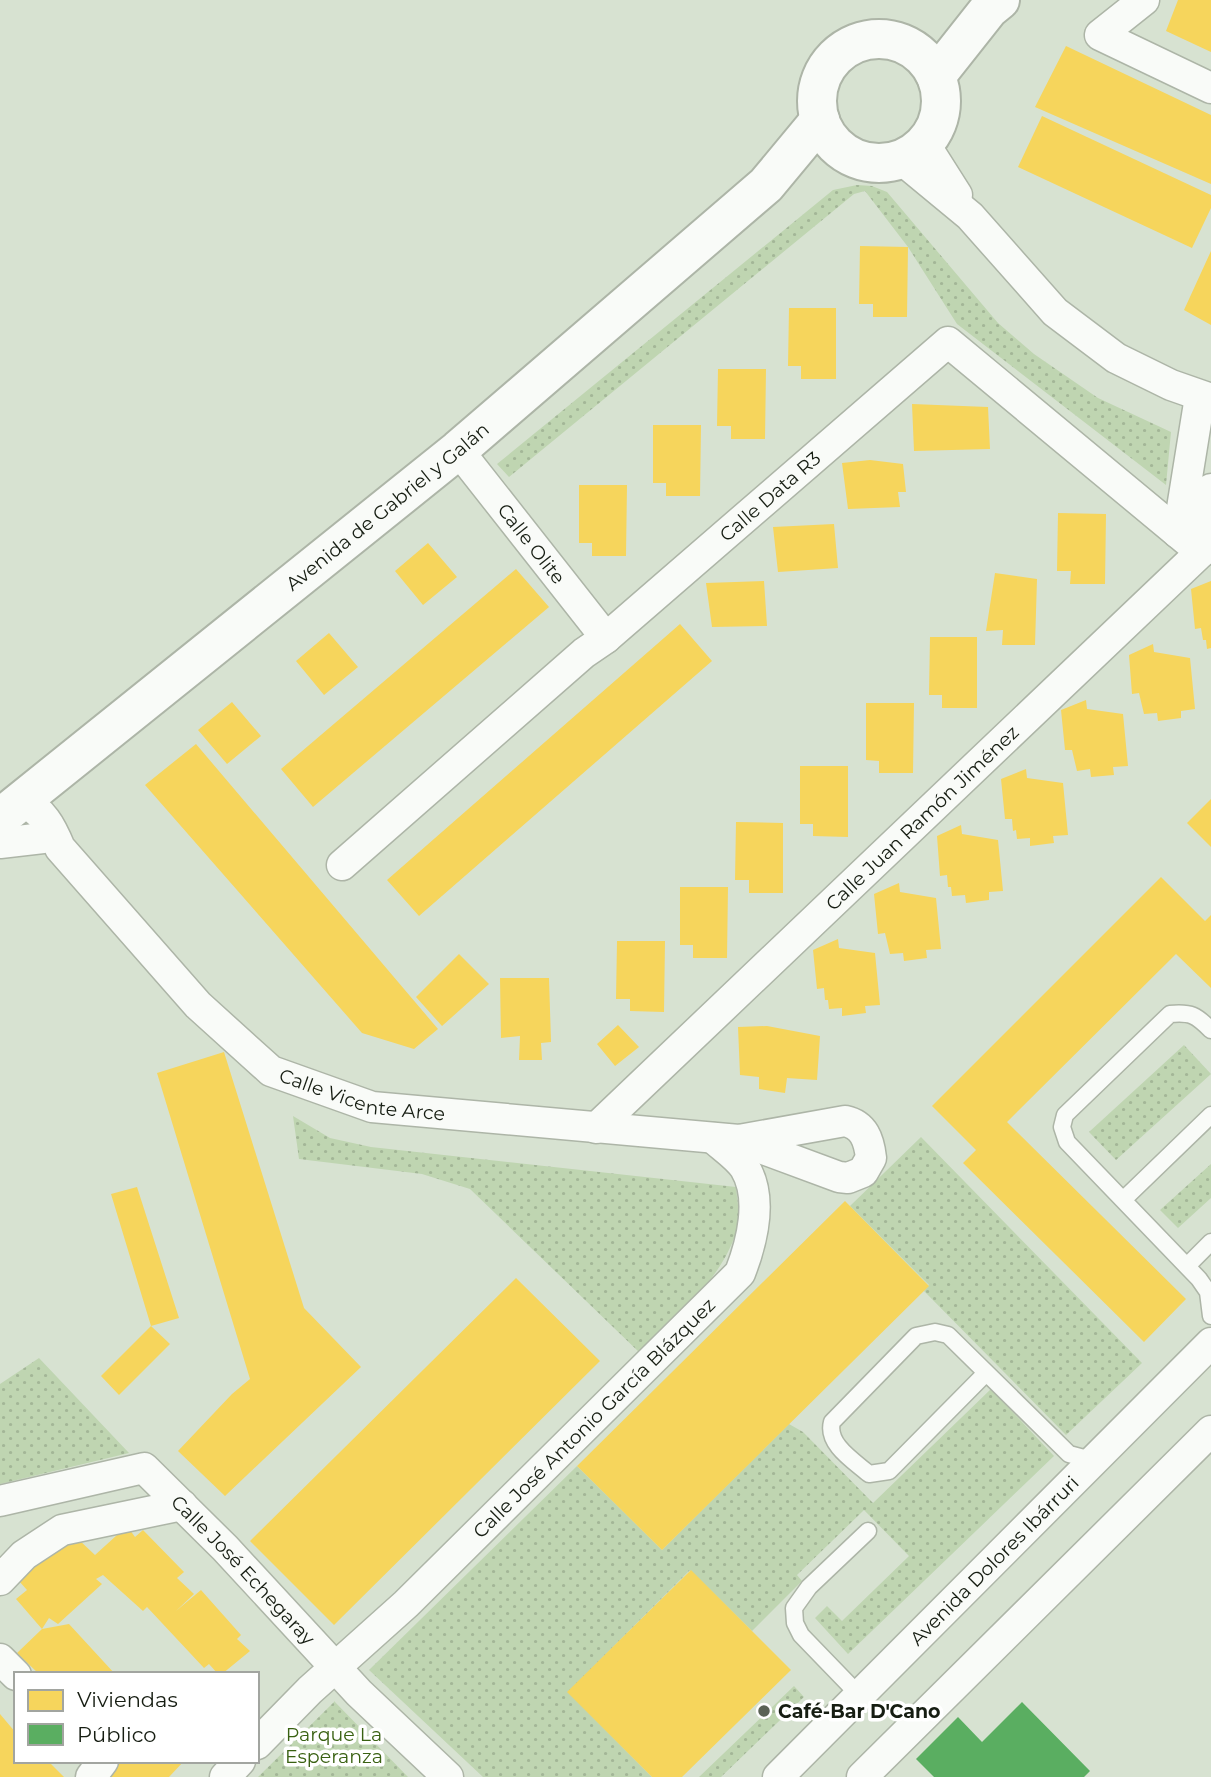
<svg xmlns="http://www.w3.org/2000/svg" width="1211" height="1777" viewBox="0 0 1211 1777" font-family="Montserrat,sans-serif">
<defs>
<pattern id="grass-dots" width="8" height="8" patternUnits="userSpaceOnUse" patternTransform="scale(1.75)"><rect width="8" height="8" fill="#bfd5b1"/><path d="M2 2h.1M6 6h.1" fill="none" stroke="#a3b697" stroke-width="1.8" stroke-linecap="round"/></pattern>
</defs>
<rect width="100%" height="100%" fill="#d7e2d1"/>
<path fill="url(#grass-dots)" d="M857,185L872,186L887,192L998,323L1034,354L1098,398L1171,432L1166,485L957,324L908,247L865,191L854,194L509,477L497,464L833,190Z
M1184,1045L1211,1074L1116,1160L1089,1132Z
M293,1116L330,1138L371,1147L736,1187C737,1199 740,1214 738,1225C727,1274 675,1320 641,1354L470,1189L422,1174L299,1159Z
M921,1137L1142,1363L1066,1435L924,1291L929,1285L850,1206Z
M1211,1164V1198L1178,1228L1160,1210Z
M39,1358L129,1453L0,1484V1384Z
M991,1389L1054,1456L848,1654L815,1618L827,1606L842,1621L909,1556L864,1510L797,1575L802,1581L752,1631L690,1570L568,1692L652,1777H483L369,1670L577,1466L662,1550L789,1424L803,1432L873,1503Z
M794,1686L804,1697L721,1777H699Z
M334,1701L408,1777H258L334,1702Z"/>
<path fill="#f6d55c" d="M1178,0H1211V52L1166,31Z
M1066,46L1211,115V184L1035,107Z
M1042,116L1211,195V208L1192,248L1018,167Z
M860,246L908,247L907,317H873V304H859Z
M1211,251V325L1184,310Z
M789,308H836V379H801V366H788Z
M718,369H766L765,439H731V426H717Z
M912,404L988,407L990,449L914,451Z
M653,425H701L700,496H666V483H653Z
M870,460L903,464L906,492H898L900,507L848,509L842,463Z
M579,485H627L626,556H592V543H579Z
M1058,513L1106,514L1105,584H1070L1071,571H1057Z
M834,524L838,568L778,572L773,527Z
M428,543L457,577L423,605L395,571Z
M516,569L549,607L313,807L281,769Z
M995,573L1037,579L1035,645H1002L1003,630L986,631Z
M764,581L767,626L712,627L706,583Z
M1211,581V648L1207,649L1206,640H1203L1201,628L1195,629L1191,589Z
M680,624L712,661L419,916L387,880Z
M329,633L358,667L324,695L296,661Z
M930,637H977V708H942V695H929Z
M1153,644L1154,652L1190,658L1195,709L1181,711V718L1158,721L1157,713L1144,714L1139,693L1132,694L1129,655Z
M1086,700L1087,709L1123,714L1128,766L1113,767L1114,775L1091,777L1090,769L1077,771L1072,750H1065L1061,710Z
M232,702L261,736L227,764L198,730Z
M866,703H914L913,773H879V761L866,760Z
M196,744L438,1029L414,1049L362,1033L145,785Z
M800,766H848V837L813,836V824H800Z
M1026,769L1027,778L1063,783L1068,835L1053,836L1054,843L1030,846V838L1017,839L1016,830L1013,831L1012,819H1005L1001,779Z
M1211,799V847L1187,823Z
M736,822L783,823V893H749V880H735Z
M961,825L962,834L998,840L1003,891L989,892V900L966,903L965,895L952,896L951,887H948L947,875L940,876L937,836Z
M1161,877L1205,921L1211,915V988L1176,954L1007,1122L1186,1299L1144,1342L963,1163L976,1150L932,1106Z
M899,883L900,892L936,898L941,949L926,950L927,958L904,961L903,953L890,954L885,933L878,934L874,894Z
M680,887H728L727,958H693V945H680Z
M838,939L839,948L875,953L880,1005L865,1006L866,1013L842,1016V1008L829,1009L828,1000H825L824,988L817,989L813,950Z
M617,941H665L664,1012L630,1011V999H616Z
M459,954L489,984L442,1026L416,997Z
M500,978H549L551,1042L541,1043L542,1060H519L520,1036L501,1038Z
M618,1025L639,1047L615,1066L597,1044Z
M767,1026L820,1036L817,1080L787,1078L785,1093L759,1089V1077L740,1075L738,1027Z
M224,1052L304,1308L361,1367L225,1496L178,1451L232,1394L250,1379L157,1073Z
M137,1187L179,1318L151,1326L111,1194Z
M845,1201L929,1286L662,1550L577,1466Z
M516,1278L600,1361L334,1625L250,1541Z
M151,1326L170,1344L119,1395L101,1376Z
M127,1526L135,1537L143,1530L184,1572L177,1578L194,1594L176,1611L201,1590L241,1635L237,1639L250,1651L222,1674H218L209,1664L204,1668L147,1607L143,1611L103,1575L96,1579L102,1584L58,1624L49,1618L42,1629L69,1624L115,1674H39L17,1653L42,1629L16,1599L27,1590L19,1581L61,1542L78,1539L95,1555Z
M691,1570L791,1670L682,1777H652L567,1692Z
M0,1714L16,1733V1761H48L64,1777H0Z
M117,1761H184L169,1777H102Z"/>
<path fill="#5aae61" d="M1022,1702L1090,1771L1084,1777H934L916,1759L958,1717L982,1742Z"/>
<g fill="none" stroke-linecap="round" stroke-linejoin="round">
<g stroke="#adb5a7" stroke-width="19">
<path id="lane" d="M1211,1030C1196,1015 1191,1012 1170,1014L1065,1115L1062,1127L1067,1142L1199,1279L1208,1292L1211,1316
M1123,1200L1211,1115
M1187,1266L1211,1242
M986,1373L889,1471L869,1474C854,1461 826,1444 832,1422L916,1336L935,1332L948,1335L1069,1454L1095,1461
M860,1696L801,1635L795,1623L794,1608L809,1587L868,1531"/>
</g>
<g stroke="#adb5a7" stroke-width="33">
<g id="street">
<path d="M1144,0L1100,35L1211,88"/>
<path d="M924,143L957,195"/>
<path d="M901,159L970,216L1055,312L1116,358L1171,385L1211,399"/>
<path id="s1" d="M458,450L606,638"/>
<path d="M1178,533L1200,397"/>
<path id="s2" d="M21,800C43,811 51,826 60,848L198,1005L271,1071L372,1107L739,1140L845,1121C864,1125 869,1140 871,1158L863,1172L848,1178L839,1177L739,1140"/>
<path d="M0,843L43,838"/>
<path id="s3" d="M342,865L584,653L606,638L948,342L1201,552"/>
<path id="s4" d="M596,1128L1201,552L1211,489"/>
<path id="s5" d="M0,1501L144,1468L225,1548L359,1693L448,1777"/>
<path d="M0,1580L24,1555L62,1530L182,1505"/>
<path d="M0,1659L16,1675"/>
<path id="s6" d="M257,1744L310,1690L406,1604L740,1273C752,1242 763,1198 745,1168C738,1157 723,1147 713,1138"/>
<path d="M91,1777L103,1761"/>
<path d="M225,1777L240,1761"/>
<path id="s7" d="M778,1777L1211,1343"/>
<path d="M862,1777L1211,1431"/>
</g>
</g>
<g stroke="#adb5a7" stroke-width="42">
<g id="secondary">
<circle cx="879" cy="101" r="62"/>
<path d="M936,76L989,9L1000,0"/>
<path id="s8" d="M0,818L458,450L766,185L820,120"/>
</g>
</g>
<use href="#lane" stroke="#f9fbf8" stroke-width="16"/>
<use href="#street" stroke="#f9fbf8" stroke-width="30"/>
<use href="#secondary" stroke="#f9fbf8" stroke-width="38"/>
</g>
<circle fill="#5a6255" stroke="#fff" stroke-width="2.5" cx="764" cy="1711" r="7"/>
<g text-anchor="middle" dominant-baseline="central" stroke-width="7" stroke-linejoin="round" paint-order="stroke">
<g font-size="19" fill="#161d12" stroke="#fff">
<text stroke="none"><textPath href="#s3" startOffset="565">Calle Data R3</textPath></text>
<text stroke="none"><textPath href="#s8" startOffset="497">Avenida de Gabriel y Galán</textPath></text>
<text stroke="none"><textPath href="#s1" startOffset="119">Calle Olite</textPath></text>
<text stroke="none"><textPath href="#s4" startOffset="450">Calle Juan Ramón Jiménez</textPath></text>
<text stroke="none"><textPath href="#s2" startOffset="466">Calle Vicente Arce</textPath></text>
<text stroke="none"><textPath href="#s6" startOffset="469">Calle José Antonio García Blázquez</textPath></text>
<text stroke="none"><textPath href="#s7" startOffset="306">Avenida Dolores Ibárruri</textPath></text>
<text stroke="none"><textPath href="#s5" startOffset="290">Calle José Echegaray</textPath></text>
</g>
<g font-size="19" font-weight="bold" fill="#161d12" stroke="#fff" text-anchor="start">
<text x="778" y="1711">Café-Bar D'Cano</text>
</g>
<g font-size="19" fill="#396112" stroke="#fff">
<text x="334" y="1734">Parque La<tspan x="334" dy="22">Esperanza</tspan></text>
</g>
</g>
<rect x="14" y="1672" width="245" height="91" fill="#ffffff" stroke="#a2a5a0" stroke-width="2"/>
<rect x="28" y="1690" width="35" height="21" fill="#f6d55c" stroke="#a2a5a0" stroke-width="2"/>
<text x="77" y="1707" font-size="21" fill="#161d12">Viviendas</text>
<rect x="28" y="1724" width="35" height="21" fill="#5aae61" stroke="#a2a5a0" stroke-width="2"/>
<text x="77" y="1742" font-size="21" fill="#161d12">Público</text>
</svg>
